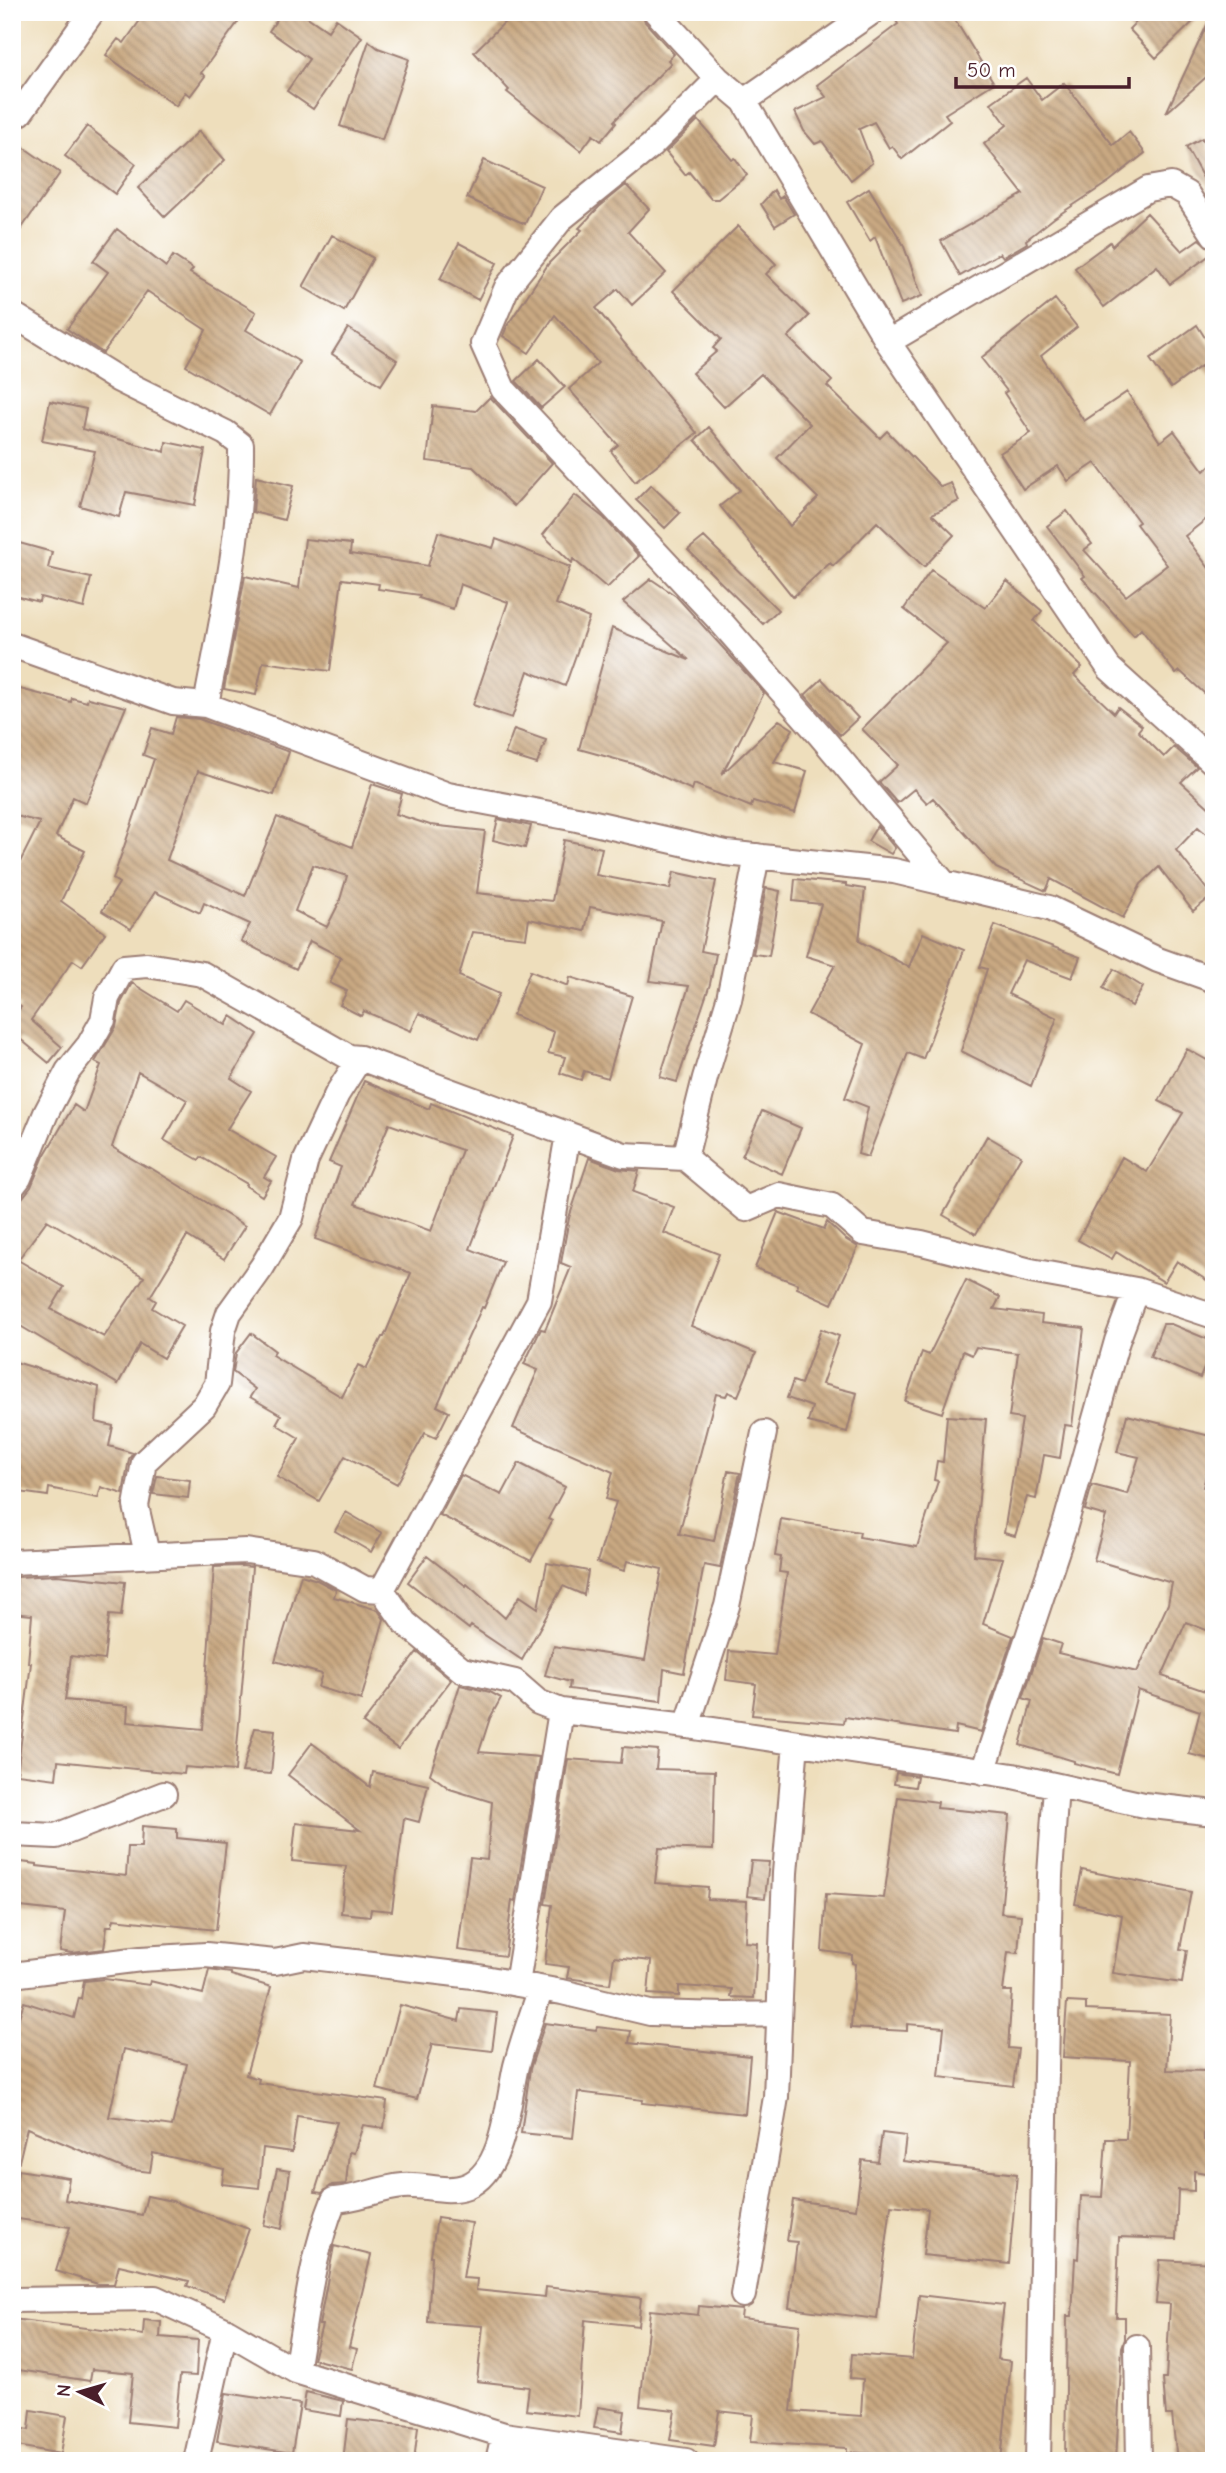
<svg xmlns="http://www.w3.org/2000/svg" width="1226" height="2473" viewBox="0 0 1226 2473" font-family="'Comic Neue',sans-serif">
<defs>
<pattern id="building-back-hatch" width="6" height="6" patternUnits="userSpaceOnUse" patternTransform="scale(1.75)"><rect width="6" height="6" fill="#c9a982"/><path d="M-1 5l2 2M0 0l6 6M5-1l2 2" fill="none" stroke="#a5896b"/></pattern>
</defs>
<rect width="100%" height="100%" fill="#fff"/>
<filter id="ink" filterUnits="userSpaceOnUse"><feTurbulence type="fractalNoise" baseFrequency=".0143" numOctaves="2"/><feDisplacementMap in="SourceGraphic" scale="14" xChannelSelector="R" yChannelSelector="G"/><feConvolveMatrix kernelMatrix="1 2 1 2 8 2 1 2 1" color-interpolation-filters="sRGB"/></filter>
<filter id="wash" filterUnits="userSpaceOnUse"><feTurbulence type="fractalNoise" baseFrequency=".00686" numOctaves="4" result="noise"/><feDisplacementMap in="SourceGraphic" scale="28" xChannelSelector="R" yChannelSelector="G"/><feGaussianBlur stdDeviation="1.57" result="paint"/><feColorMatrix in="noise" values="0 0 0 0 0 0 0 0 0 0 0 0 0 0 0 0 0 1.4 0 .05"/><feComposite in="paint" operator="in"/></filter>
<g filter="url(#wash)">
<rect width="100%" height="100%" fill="#eedebc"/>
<g id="blocks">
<path fill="url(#building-back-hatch)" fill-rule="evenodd" d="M146,12H224L238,22L201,73L205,76L190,96L185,92L176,106L106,55L118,39L124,43Z
M282,12H300L328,31L336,19L362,37L313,109L287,91L309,59L269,31Z
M515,12H642L645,22L674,54L668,60L671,63L614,121L616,123L601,141L593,135L581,151L507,92L509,90L474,52Z
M891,12H950L994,83L945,114L950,121L902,159L892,146L889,148L874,122L859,129L872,163L851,180L822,141L815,144L804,131L795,112L826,97L817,85L898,24Z
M1146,12H1203L1156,58L1129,29Z
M1213,12L1214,70L1166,113Z
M369,41L378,48L409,59L382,140L340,126Z
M1026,78L1042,100L1064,83L1113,145L1129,132L1145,153L1110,181L1054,218L1026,240L1027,243L1003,257L1000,253L960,276L941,241L1023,194L984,144L1007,125L991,103Z
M698,120L732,160L735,158L747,175L718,199H711L689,172L685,175L666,152Z
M87,126L136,164L115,194L65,156Z
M199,131L225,160L165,217L138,188Z
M1202,138L1214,160V198L1186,147Z
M12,139L60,173L12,242Z
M484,160L542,186L525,224L467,198Z
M626,185L649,209L628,232L666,273L632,305L618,289L596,308L697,433L635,482L611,451L618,445L569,389L598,363L555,315L529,353L503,336L507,326L549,263L582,230L579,228L599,207Z
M869,188L903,244L922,296L901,304L875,237L870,241L847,202Z
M774,190L779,199L783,196L794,214L775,226L761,204Z
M1147,213L1182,251L1199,239L1214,252L1170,284L1157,266L1104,307L1075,268L1110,242L1112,246Z
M738,226L776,264L766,274L809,316L788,337L832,381L827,386L880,438L887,431L941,487L951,483L959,501L932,514L954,535L924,567L877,522L846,554L833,566L830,563L793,597L720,506L740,490L695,440L709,427L790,526L818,498L777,458L810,424L761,374L724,407L692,373L717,351L713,348L721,339L673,291Z
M117,229L166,267L173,256L193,269L190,273L256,312L246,330L300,362L270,415L186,366L206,330L147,291L103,353L67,329L108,272L93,261Z
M332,235L373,258L344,311L303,287Z
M459,243L497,263L478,300L440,279Z
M1055,299L1077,327L1041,356L1084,421L1127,392L1160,442L1174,431L1204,471L1214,463V513L1185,536L1214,575V702L1180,671L1176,674L1141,629L1134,636L1082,578L1085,576L1047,526L1067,511L1092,544L1084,550L1126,596L1167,565L1136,524L1139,522L1095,463L1068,481L1058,466L1023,489L1000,453L1031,433L1004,393L1007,391L981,358Z
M1197,325L1214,352V383L1201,366L1171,388L1150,359Z
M348,328L397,360L381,385L332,354Z
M539,359L565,387L541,408L516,381Z
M490,397L552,463L514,506L473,467L427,461L433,406L476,411Z
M50,401L86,409L82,429L165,452L166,442L205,450L195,505L126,492L119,517L80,506L95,451L42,441Z
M256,477L293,486L284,520L253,512Z
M651,485L680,513L665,528L636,500Z
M575,495L604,518L639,556L607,588L573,559L572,563L543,535Z
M438,532L493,548L496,539L570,567L556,604L589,618L565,686L528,671L512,718L473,705L508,602L460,584L453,609L419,598L420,595L378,589L379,584L342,579L330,671L263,662L256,695L224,689L245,576L299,588L305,539L351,544L350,554L428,566Z
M704,537L778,610L763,624L688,550Z
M12,541L52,552L48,568L91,578L84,608L40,597L39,602L12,595Z
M931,570L985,608L1007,581L1042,611L1034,621L1082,667L1074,675L1114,713L1118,707L1142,726L1138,731L1164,757L1174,747L1197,767L1181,782L1214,812V841L1198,827L1176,850L1212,896L1193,911L1159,867L1141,884L1123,918L1051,879L1046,891L996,868L933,798L927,803L914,789L897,803L879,782L898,765L862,729L947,643L904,609Z
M651,579L676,596L764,693L722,774L779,720L793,729L774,762L807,771L795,813L753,801L751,807L694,784L692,790L637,765L579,749L612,628L689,660L623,602Z
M822,679L858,718L840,735L805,695Z
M12,687L71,702L72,698L87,702L88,698L126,707L86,803L73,797L56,836L85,851L61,901L105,933L82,966L73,960L31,1020L62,1047L49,1063L19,1038L12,1048V1004L18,1010L21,1007L12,1000V878L40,822L12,815Z
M176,717L199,719L289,752L274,795L198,771L167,860L245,896L277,817L352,847L372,784L402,794L396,814L430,825L485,831L477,893L552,901L564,840L602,848L596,875L670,889L674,872L716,881L701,951L716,954L710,984L677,1082L660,1077L689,986L650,981L662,921L590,907L585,931L529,919L526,938L472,932L459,976L499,994L478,1040L419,1013L411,1031L364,1011L361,1016L340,1005L347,991L330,983L341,957L310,941L296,969L241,941L250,924L204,903L200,913L155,892L131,929L102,911L119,883L113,879L154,759L143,755L152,728L171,734ZM313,865L347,876L339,903L327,927L295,911Z
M514,729L546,740L537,764L505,754Z
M498,819L531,826L525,848L493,840Z
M877,826L895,848L891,854L868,841Z
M795,879L846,884V886L865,889L859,941L909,967L923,933L964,950L923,1059L908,1053L868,1157L858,1154L868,1107L845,1098L865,1044L808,1014L835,965L806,956L821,904L793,901Z
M766,888L780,891L769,956L753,954Z
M995,925L1080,957L1072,978L1024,960L1008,994L1057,1018L1031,1086L961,1051L987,969L980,967Z
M1114,969L1143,987L1132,1006L1103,988Z
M530,971L568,986L570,977L632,996L608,1078L584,1071L581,1080L560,1073L565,1057L548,1053L554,1032L513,1015Z
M132,983L177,1011L184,1000L226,1025L231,1016L258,1034L231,1078L251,1091L227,1129L276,1157L264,1177L271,1181L262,1196L246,1186L247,1184L201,1157L199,1160L164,1140L187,1100L138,1072L112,1147L148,1168L149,1167L245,1226L224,1259L187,1236L150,1297L156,1301L152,1308L182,1326L163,1358L140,1344L118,1384L12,1321V1211L31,1187L44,1156L74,1105L84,1112L101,1065L95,1062L116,1027L121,1003ZM47,1220L144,1277L104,1337L51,1309L64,1287L18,1260Z
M1187,1049L1214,1064V1285L1177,1261L1164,1282L1116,1252L1112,1259L1078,1240L1122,1157L1147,1172L1183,1113L1159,1101Z
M364,1081L429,1109L431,1103L513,1136L470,1249L503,1262L484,1308L482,1307L437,1406L449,1412L436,1438L425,1433L397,1484L345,1456L319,1501L277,1477L299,1438L276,1424L281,1415L250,1397L255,1389L233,1372L236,1353L251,1333L275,1351L272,1355L342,1397L358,1365L366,1369L382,1337H384L411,1273L315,1239L341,1167L329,1162ZM389,1124L462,1150L431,1231L355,1204Z
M762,1111L801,1128L782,1174L742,1156Z
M987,1136L1021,1156L976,1234L943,1215Z
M589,1158L619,1169L639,1171L633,1192L674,1207L664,1233L719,1254L691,1326L756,1353L738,1396L728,1392L726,1396L716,1394L679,1534L714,1541L728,1471L740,1473L720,1568L704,1565L684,1673L664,1669L661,1701L569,1689L570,1682L545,1675L554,1646L645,1660L662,1569L627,1561L624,1571L597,1562L616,1502L606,1499L613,1472L513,1428L538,1370L524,1364L541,1329L545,1330L571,1267L561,1263L569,1218Z
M778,1212L824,1229L827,1222L845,1239L858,1247L832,1304L797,1288L798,1284L755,1268Z
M966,1280L1000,1297L994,1309L1042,1315L1041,1323L1084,1328L1072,1426L1065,1425L1060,1458L1044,1455L1036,1499L1027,1497L1015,1536L1004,1533L1022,1419L1009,1417L1018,1353L976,1347L972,1355L963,1351L942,1413L905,1401L922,1352L929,1355Z
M1163,1324H1171L1212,1341V1349L1200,1378L1150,1357Z
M821,1329L839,1336L822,1384L857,1393L847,1432L808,1422L812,1407L787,1398L793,1381L801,1384Z
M12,1361L99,1387L96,1422L113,1426L109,1446L133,1453L129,1459L123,1494L101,1487L98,1498L49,1488L48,1496L12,1491V1431L16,1402L12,1401Z
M1127,1415L1214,1437V1446L1203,1487L1214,1489V1633L1186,1622L1162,1676L1205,1691L1208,1683H1214V1760L1189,1754L1200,1711L1138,1690L1117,1774L1074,1763V1761L1020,1745L1032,1701L1023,1698L1043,1638L1061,1644L1058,1653L1137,1672L1168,1604L1172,1583L1094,1560L1106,1516L1085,1510L1092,1485L1127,1494L1139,1457L1117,1452Z
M947,1416L986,1419L974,1555L1003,1558L983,1624L1013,1636L981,1732L956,1726L955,1734L845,1717L844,1723L752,1715L756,1684L726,1680L729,1651L775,1655L787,1573L779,1572L781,1557L775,1556L781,1519L860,1532L859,1537L917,1547L938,1481L934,1480L937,1461L943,1462Z
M519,1463L565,1487L548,1519L552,1521L531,1561L440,1515L461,1475L502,1495Z
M157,1476L190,1480L188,1498L153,1494Z
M346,1512L382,1533L371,1552L335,1531Z
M427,1556L466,1586L467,1584L505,1618L520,1596L538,1608L547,1563L588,1571L584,1595L563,1586L522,1660L471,1626L469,1629L408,1582Z
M241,1566L252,1567L235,1771L185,1767L184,1774L58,1761L56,1779L17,1774L31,1663H28L32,1615L13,1613L17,1577L57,1575L125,1582L121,1616L109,1615L104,1660L71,1656L65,1700L128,1706L127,1722L203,1729L214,1567Z
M301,1575L317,1580L336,1590L334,1597L378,1610L384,1619L361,1700L318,1687L322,1674L275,1661Z
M417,1652L451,1680L398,1749L363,1723Z
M460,1685L490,1692L501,1698L490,1718L479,1752L539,1757L515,1901L512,1900L505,1956L458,1950L470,1858L487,1860L492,1802L450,1789L430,1774Z
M255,1728L275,1730L271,1774L242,1772Z
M312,1743L370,1787L373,1772L428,1785L419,1822L404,1818L392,1911L371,1909L370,1916L341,1913L346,1866L292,1861L296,1823L360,1830L288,1775Z
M623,1747L658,1750L656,1769L715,1771L713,1850L659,1848L655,1883L708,1887L707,1899L747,1901L745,1942L757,1943L754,1998L731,1997L732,1989L679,1986V1996L648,1994L651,1961L614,1957L610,1984L567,1978L569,1967L545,1964L552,1905L545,1904L568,1759L621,1763Z
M896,1773L917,1776L915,1787L894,1784Z
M898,1797L938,1802L937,1808L1010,1815L1001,1913L1021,1915L1018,1953L1008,1952L1003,1991H1012L1008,2048L1018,2049L1013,2086L939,2077L944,2027L907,2024V2031L851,2028L855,1964L852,1963V1955L822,1951L826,1894L884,1898Z
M142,1826L177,1829V1838L226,1843L216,1930L114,1919L112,1926H107L104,1949L72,1953L60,1951L65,1912L12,1906V1861L37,1864V1866L126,1876L128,1847H141Z
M751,1861L769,1862L765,1898L747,1896Z
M1082,1870L1191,1892L1180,1949L1187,1950L1182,1983L1113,1973L1122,1915L1075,1904Z
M209,1970L231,1973V1975L271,1987L246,2075L259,2079L258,2083L387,2101L384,2128L363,2125L354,2153L349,2152L346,2184L332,2185L322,2193L315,2192L337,2122L297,2116L292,2152L263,2148L259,2188L222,2184L224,2169L153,2153L150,2172L125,2169L27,2128L19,2162L12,2161V2038L24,2002L74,2018L79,1998L81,1999L84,1981L104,1979L149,1985L150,1981L203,1994ZM124,2049L187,2064L172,2126L109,2117Z
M1067,2002L1086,2003V2010L1170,2014L1167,2070L1207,2071L1204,2140H1214L1211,2174L1194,2171V2191L1178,2190L1176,2239L1119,2237L1116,2317H1125V2339L1122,2347L1116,2461L1065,2460L1067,2316H1072L1075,2258L1078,2259L1081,2196L1102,2197L1106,2139H1126L1130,2061L1063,2057Z
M400,2005L459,2021L461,2009L497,2013L492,2051L432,2044L417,2099L377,2089Z
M545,2023L596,2030L597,2027L631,2031L629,2043L750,2056L745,2114L642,2103L643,2100L578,2092L573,2138L521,2133L530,2069Z
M882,2133L906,2136L903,2161L1017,2174L1009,2264L923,2255L928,2209L891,2205L877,2319L789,2308L797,2242L787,2241L793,2200L856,2209L862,2160L878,2162Z
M277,2169L290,2171L282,2229L264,2225Z
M18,2170L69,2178L65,2200L142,2215L147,2196L172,2201L249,2229L224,2299L187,2286L189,2281L119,2265L114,2284H98L56,2271L70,2227L12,2218Z
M437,2218L472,2223L463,2278L477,2279L476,2290L545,2297L546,2287L641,2298L638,2326L585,2320L578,2416L526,2410L529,2387L477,2381L483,2326L428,2322L432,2256H431Z
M334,2246L371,2255L349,2347L357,2349L352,2369L313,2359L322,2325H319Z
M1160,2260L1214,2263V2461H1177L1172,2415H1166L1163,2379H1166L1170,2304L1156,2303Z
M919,2295L1004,2305L997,2359L1011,2361L1001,2461H902L903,2456L847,2452V2448L750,2442L753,2415L719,2411L714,2446L670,2440L675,2410L640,2406L650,2310L698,2315L699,2306L742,2310L741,2318L800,2325L791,2411L861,2416L863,2379L850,2378L852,2354L912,2359Z
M12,2319L143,2335L144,2320L161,2322L160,2337L198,2340L196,2376L180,2375L175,2427L128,2422L133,2373L92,2369L90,2381L12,2369Z
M306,2392L343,2401L341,2416L303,2410Z
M226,2393L300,2404L292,2453L217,2441Z
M598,2407L625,2411L622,2432L594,2428Z
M31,2410L67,2416L61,2454L12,2445V2427L29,2430Z
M348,2419L418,2427L414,2461H343Z"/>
</g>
</g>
<g filter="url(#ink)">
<use href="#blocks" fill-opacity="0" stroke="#9c7e74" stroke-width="2"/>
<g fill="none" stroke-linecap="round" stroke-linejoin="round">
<g stroke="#9c7e74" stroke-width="28">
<path id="minor" d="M656,12L718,79L744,101L888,342L1109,668L1214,763
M718,79L651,146L562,218L507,287L483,344L503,389L721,622L820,735L944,883
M744,101L872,12
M12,117L20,113L92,12
M12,314L119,380L226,433L241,445C242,533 222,619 206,705
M888,342L1148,189L1171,185L1187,194L1214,235
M12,645L173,702L206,705L448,795L577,819L726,853L894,871L1049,908L1158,960L1214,980
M685,1158L705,1078L729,999L757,856
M12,1187L19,1178L46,1113L68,1071L89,1045L103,1020L107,998L124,967L147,965L202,974L349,1057L360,1058L624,1155L685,1158L746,1209L779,1195L832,1206L863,1233L922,1243L1031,1271L1136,1290L1214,1316
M147,1554L136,1506L144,1462L204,1406L217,1384L223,1331L229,1313L262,1267L291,1218L306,1160L337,1094L360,1058
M12,1562L246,1551L314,1561L365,1589L382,1590L405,1623L462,1670L515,1682L538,1702L561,1711L687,1726L917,1761L1013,1776L1144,1805L1214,1813
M382,1590L539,1301L568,1134
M687,1726L727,1606L764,1433
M983,1772L1064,1529L1117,1341L1136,1290
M12,1834L56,1836L164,1794
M12,1975L141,1959L206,1955L275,1962L304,1956L473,1976L562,1992L650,2013L726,2015L779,2014
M517,1984L561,1711
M743,2295L776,2097L785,1873L796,1743
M12,2300L155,2298L225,2330L296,2371L504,2435L686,2461
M1137,2347L1139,2461
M296,2371C306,2314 312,2254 334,2200C358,2199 379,2188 403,2186C423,2184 447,2194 467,2186C505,2171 508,2099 516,2066C523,2040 532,2014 541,1989
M196,2461L225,2330
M498,2461L504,2435
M1038,2461L1050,1875L1056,1786"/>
</g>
<use href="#minor" stroke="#fff" stroke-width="24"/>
</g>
</g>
<rect width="1226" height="2473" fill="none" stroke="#fff" stroke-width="42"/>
<g transform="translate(80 2392) rotate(275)" stroke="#ffffff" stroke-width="5" paint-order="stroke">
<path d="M0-5L12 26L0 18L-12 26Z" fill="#4a1f2b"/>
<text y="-10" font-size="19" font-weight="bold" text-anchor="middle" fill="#4a1f2b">N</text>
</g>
<path d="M956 77v10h173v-10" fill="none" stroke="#4a1f2b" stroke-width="3.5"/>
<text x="967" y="77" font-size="21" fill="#4a1f2b" stroke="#ffffff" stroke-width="5" paint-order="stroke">50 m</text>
</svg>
